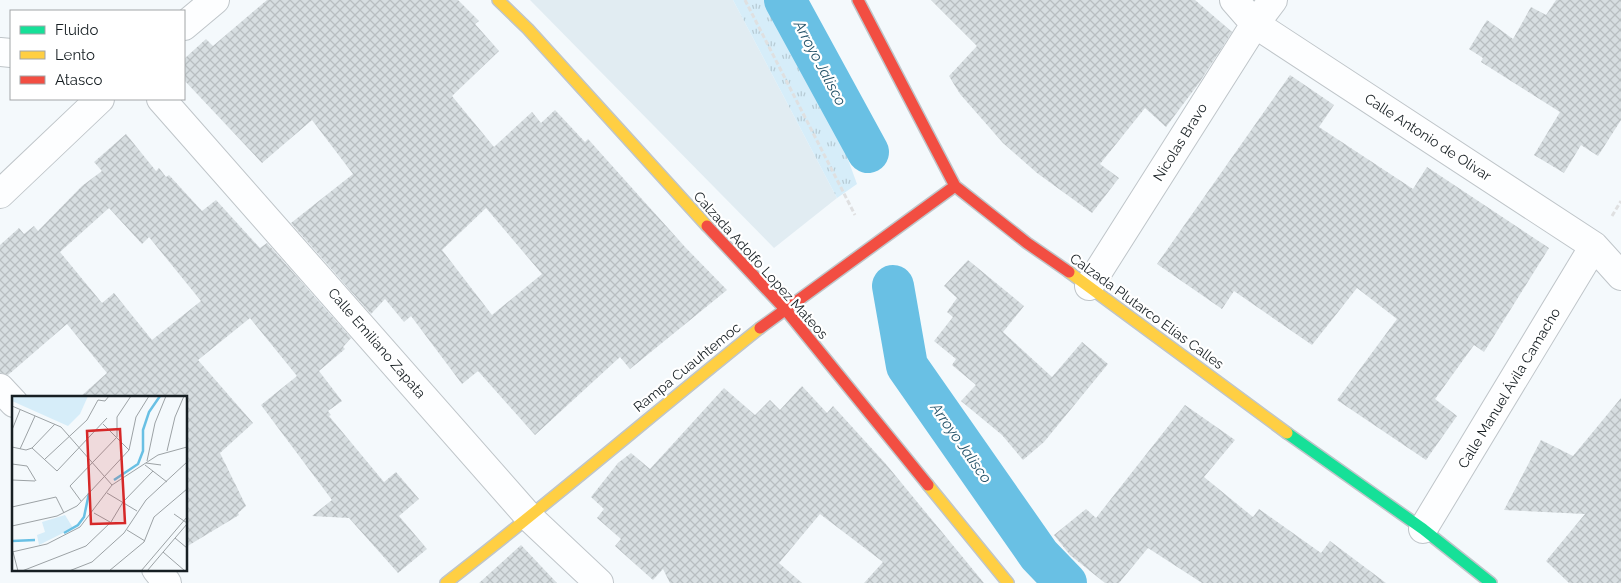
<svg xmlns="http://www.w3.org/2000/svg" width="1621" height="583" viewBox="0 0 1621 583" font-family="Raleway,sans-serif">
<defs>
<pattern id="park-tufts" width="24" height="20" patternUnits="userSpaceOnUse" patternTransform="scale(1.25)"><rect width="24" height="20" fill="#d6edf9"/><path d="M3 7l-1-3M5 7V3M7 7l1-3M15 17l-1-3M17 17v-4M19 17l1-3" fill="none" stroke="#b7cbd5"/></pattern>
<pattern id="building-cross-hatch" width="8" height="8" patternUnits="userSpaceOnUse" patternTransform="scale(1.25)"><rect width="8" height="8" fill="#d7dee1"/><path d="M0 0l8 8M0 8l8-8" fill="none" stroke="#b8bec1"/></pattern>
</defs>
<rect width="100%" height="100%" fill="#f4f9fc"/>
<path fill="#e1ecf2" d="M530,0H733L837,198L774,248Z"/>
<path fill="url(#park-tufts)" d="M733,0H765L846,154L857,184L837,198Z"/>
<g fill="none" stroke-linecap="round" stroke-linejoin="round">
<path stroke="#69c0e4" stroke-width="42" d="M785,0L868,152
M893,286L907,366L1039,555L1066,583"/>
</g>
<path fill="url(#building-cross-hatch)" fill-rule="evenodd" d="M267,0H458L479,21L475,24L499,51L452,96L494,147L532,112L541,123L555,110L585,142L588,139L685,247L727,290L630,369L620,357L535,435L478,371L462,384L411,316L404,322L385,299L371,314L291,223L353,174L312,120L262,163L184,80V59L206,39L213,46ZM486,208L542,274L492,315L442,250Z
M931,0H1195L1232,32L1199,83L1166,127L1145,108L1100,164L1119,178L1092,213L1037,173L1003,143L960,94L949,76L977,46Z
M1556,0H1621V120L1598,156L1581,145L1564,173L1534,155L1560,112L1481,62L1483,58L1469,49L1487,20L1513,39L1531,7L1546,15Z
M1290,75L1334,105L1319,127L1413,189L1427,167L1549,248L1484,352L1474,345L1435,399L1457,416L1426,460L1337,400L1397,319L1357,288L1312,345L1234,291L1222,309L1157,264Z
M126,134L156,171L159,168L166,177L169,175L202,211L216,200L260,248L267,243L351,338L343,347L345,349L319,371L342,401L328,411L331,415L329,416L384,482L396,472L419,499L399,516L427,549L398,573L349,518L312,516L332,500L261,405L297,376L250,318L198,360L253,423L220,453L246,506L238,513L239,515L186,547V397H80L107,373L67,324L8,375L0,373V245L19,228L24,234L34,226L38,231L82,186L102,171L94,162ZM109,208L142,244L149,237L201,301L152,340L114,293L102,303L60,252Z
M968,260L1024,306L1003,332L1052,377L1082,342L1108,364L1044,442L1023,460L1002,435L961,401L976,385L952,365L956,359L934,341L953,317L947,312L957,298L944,286Z
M802,386L827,413L833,406L885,463L984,583H864L883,562L820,514L779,563L802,583H670L663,569L653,580L615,546L621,539L597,518L604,509L591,497L618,463L631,453L650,469L724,388L755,415L770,400L780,410Z
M1621,398V583H1569L1546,561L1585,514L1504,510L1541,440L1573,456Z
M1185,405L1235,440L1204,477L1253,517L1259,509L1321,553L1330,541L1386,583H1202L1148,548L1119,583H1105L1070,555L1054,535L1086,509L1096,518Z
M521,545L557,583H479Z"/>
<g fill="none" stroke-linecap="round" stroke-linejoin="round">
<g stroke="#bfc5c9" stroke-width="30">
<path id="street" d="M1234,0L1255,24L1594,246L1621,276
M184,26L215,0
M0,52L11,53
M161,99L530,518L599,583
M0,194L100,99
M1089,286L1255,24L1273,0
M0,388L14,403
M1423,529L1594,246
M156,569L167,583"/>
</g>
<g stroke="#bfc5c9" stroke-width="14">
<path id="fast" d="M1287,433L1423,529L1491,583"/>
</g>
<g stroke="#bfc5c9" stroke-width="14">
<path id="slow" d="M498,0L528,29L707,226
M1069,272L1287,433
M928,485L1008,583
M446,583C553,500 655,412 760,328"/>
</g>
<g stroke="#bfc5c9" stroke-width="14">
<path id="jam" d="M858,0L955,186L1027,243L1069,272
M707,226L785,309L928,485
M760,328L955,186"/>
</g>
<path stroke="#dfe0e1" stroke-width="3" stroke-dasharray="5 2.5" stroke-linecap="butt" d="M745,0L855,215
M1612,216L1621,201"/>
<use href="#street" stroke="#fdfeff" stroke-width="28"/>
<use href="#fast" stroke="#16e098" stroke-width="11"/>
<use href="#slow" stroke="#ffcf43" stroke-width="11"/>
<use href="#jam" stroke="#f24e42" stroke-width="11"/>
</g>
<g text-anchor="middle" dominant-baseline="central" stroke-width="4.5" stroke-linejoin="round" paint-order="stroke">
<g font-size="14" fill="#171f23" stroke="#fff">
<text transform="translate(1428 137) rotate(33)">Calle Antonio de Olivar</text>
<text transform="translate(1180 142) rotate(-58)">Nicolas Bravo</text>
<text transform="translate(761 265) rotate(48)">Calzada Adolfo Lopez Mateos</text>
<text transform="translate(1147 311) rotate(36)">Calzada Plutarco Elías Calles</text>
<text transform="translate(377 343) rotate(49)">Calle Emiliano Zapata</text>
<text transform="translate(687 367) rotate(-39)">Rampa Cuauhtemoc</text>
<text transform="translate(1509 388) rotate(-59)">Calle Manuel Ávila Camacho</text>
</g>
<g font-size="15" font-style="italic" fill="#245369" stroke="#fff">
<text transform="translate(820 63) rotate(62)">Arroyo Jalisco</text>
<text transform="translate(961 443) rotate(55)">Arroyo Jalisco</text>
</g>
</g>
<g transform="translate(12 396)">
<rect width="175" height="175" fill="#f4f9fc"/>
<path d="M0,0H76L68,18L56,30L0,5Z" fill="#d6edf9"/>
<path d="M53,119L61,132L27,149L25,139L33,136L30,126Z" fill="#d6edf9"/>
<path fill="none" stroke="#69c0e4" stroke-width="2.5" d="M102,84L126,68L131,55V34L137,16L148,0M52,137L66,129L72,121L77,97M0,145L23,144"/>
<path fill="none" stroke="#9ca2a5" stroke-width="1" d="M0,10L49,31L100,89L68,131L35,148L0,156M91,28L117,54M0,34L8,14M0,51L14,54L20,52M20,52L45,75L95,22M20,52L43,28M8,53L23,20M155,55L163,21L172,0M33,63L75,24L86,4L93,5L97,0M135,65L143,27L154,0M134,67L149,69M0,68L15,70L24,85M133,69L155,86M0,84L23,85M100,89L146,59L175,51M95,97L125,115M69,105L58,90L105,41V21L119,0M0,111L44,101L52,117M82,117L98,126M162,118L175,127M0,130L45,120L65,110L117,54L124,21L137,0M115,134L133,145M163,142L175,152M1,156L6,175M151,156L173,175M10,175L74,150L99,126L111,106L141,75M57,175L80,166L112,137L134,104L175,66M97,175L132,146L142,121L175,93M129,175L175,121M135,175L175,128"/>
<path fill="#d62828" fill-opacity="0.15" stroke="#d62828" stroke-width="2.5" d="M108,33L113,127L79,128L75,35Z"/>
<rect width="175" height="175" fill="none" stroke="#171f23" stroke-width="2.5"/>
</g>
<rect x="10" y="10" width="175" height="90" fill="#ffffff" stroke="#a2a5a7"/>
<rect x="20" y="26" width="25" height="8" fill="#16e098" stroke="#a2a5a7"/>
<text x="55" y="35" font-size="15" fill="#171f23">Fluido</text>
<rect x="20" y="51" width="25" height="8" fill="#ffcf43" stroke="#a2a5a7"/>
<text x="55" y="60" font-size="15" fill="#171f23">Lento</text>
<rect x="20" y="76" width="25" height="8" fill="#f24e42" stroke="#a2a5a7"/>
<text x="55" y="85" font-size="15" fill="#171f23">Atasco</text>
</svg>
